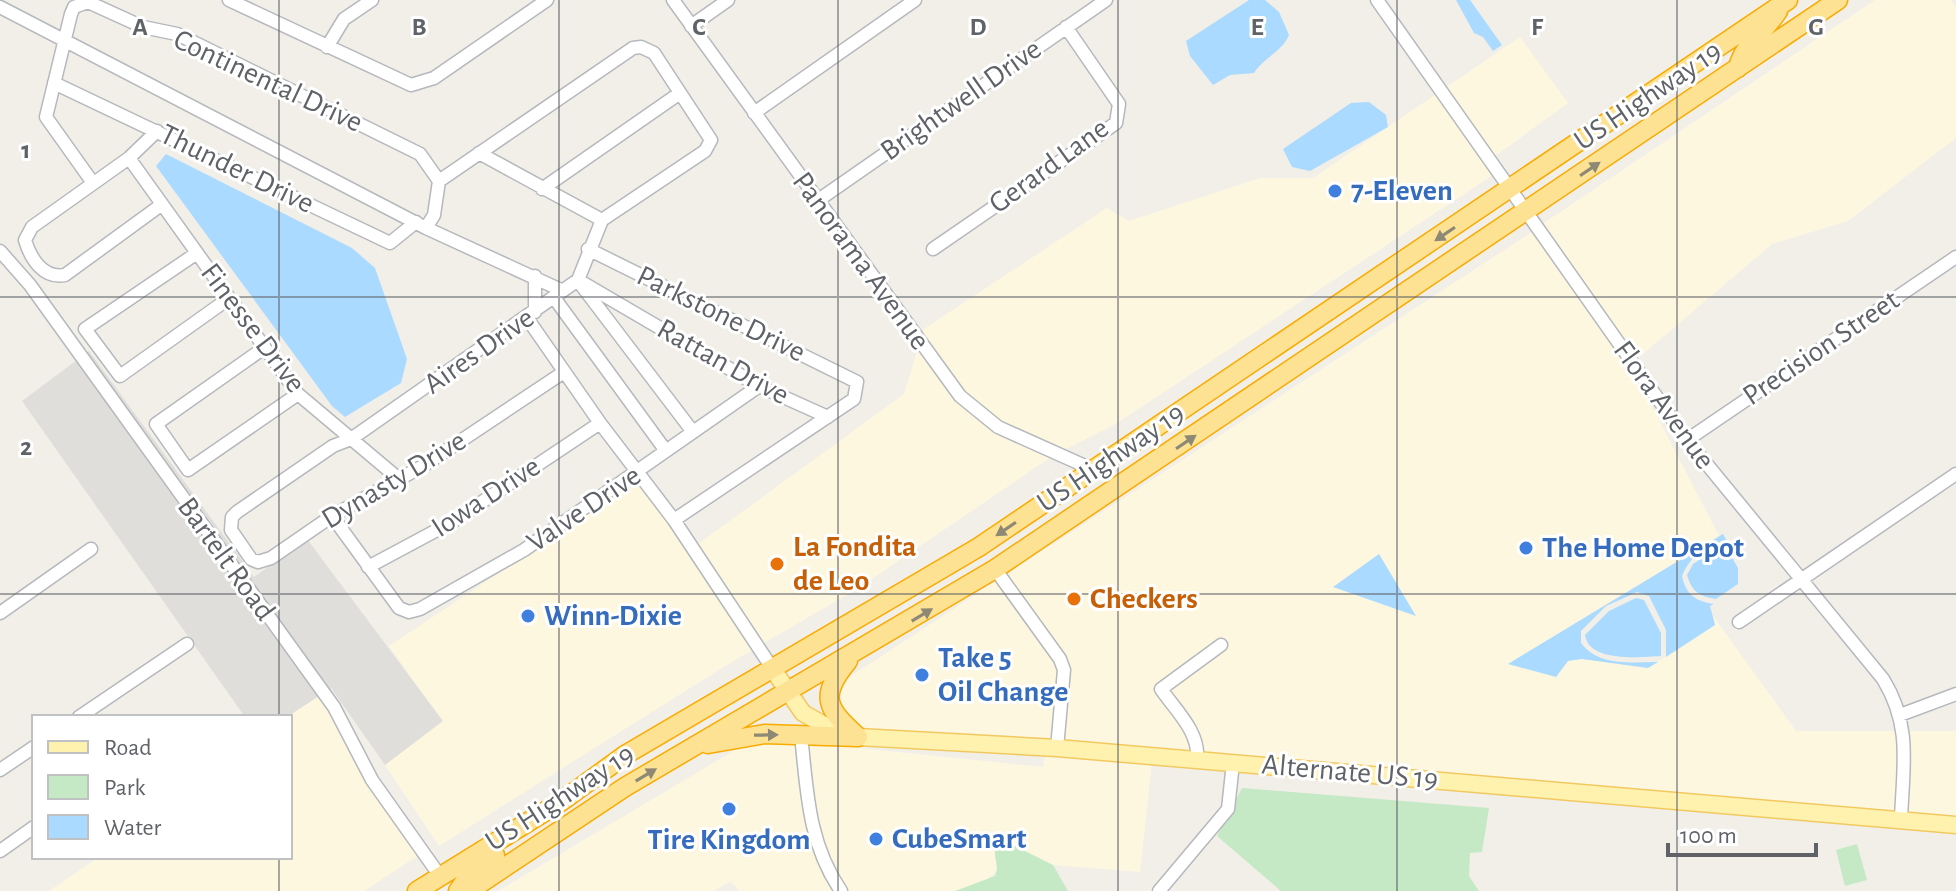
<svg xmlns="http://www.w3.org/2000/svg" width="1956" height="891" viewBox="0 0 1956 891" font-family="'Alegreya Sans',sans-serif">
<rect width="100%" height="100%" fill="#f1efe8"/>
<path fill="#fef7e0" fill-rule="evenodd" d="M1875,0H1951L1956,7V138L1848,221L1772,244L1637,359L1541,225Z
M1520,37L1568,103L1494,157L1502,169L1117,423L1051,457L860,587L725,666L439,846L385,765L442,721L389,646L648,474L698,544L904,394L924,329L1107,208L1129,221L1260,178H1313Z
M1532,232L1643,389L1719,536L1509,664L1582,659L1648,668L1715,625L1713,616L1796,731H1899L1895,813L861,732L840,713L837,685Z
M322,694L419,855L364,891H49L99,857H290V717H287Z
M1910,731H1956V819L1906,814Z
M763,739L1152,761L1140,872L1053,865L999,838L998,870L984,882L955,891H846L832,855L844,891H740L730,881L714,891H498L752,740ZM830,745L1044,756L1045,757L1043,767Z"/>
<path fill="#e0deda" d="M89,351L254,577L307,539L443,721L385,765L331,688L287,717H245L22,401Z"/>
<path fill="#c5e8c5" d="M1242,788L1489,808L1482,852L1470,853L1469,876L1479,891H1281L1217,836Z
M999,838L1053,865L1068,891H955L995,876C1001,862 989,857 999,838Z
M1857,844L1867,880L1845,886L1836,850Z"/>
<path fill="#aadaff" d="M1249,0H1265L1279,12L1289,35C1282,52 1264,57 1254,73L1230,75L1213,85L1190,56L1186,41Z
M1456,0H1470L1502,45L1493,51L1483,37L1474,33Z
M1369,102L1386,115L1388,127L1310,171L1292,167L1283,149L1351,103Z
M166,154L352,248L375,268L407,359L401,383L345,417L332,406L156,166Z
M1723,534L1728,543C1709,540 1687,559 1682,577C1687,595 1695,601 1714,604L1710,606L1715,625L1666,657V630L1649,596L1637,592L1606,606L1581,631V643C1599,667 1631,662 1658,662L1648,668L1582,659L1568,661L1556,677L1508,664Z
M1719,547H1726L1738,568V584L1716,599C1699,596 1692,592 1687,575L1693,564Z
M1379,554L1416,616L1333,587Z
M1636,598L1644,600L1661,633V656C1641,657 1589,663 1585,635L1609,611Z"/>
<g fill="none" stroke-linecap="round" stroke-linejoin="round">
<g stroke="#b5b8bc" stroke-width="15">
<path id="minor" d="M229,0L411,85L434,78L547,0
M673,0L960,396L998,427L1094,470
M1377,0L1687,440L1883,679C1912,726 1903,766 1901,819
M0,7L426,228L561,290
M691,26L728,0
M327,47L344,19L372,0
M54,83L390,243L416,222
M754,113L915,0
M157,131L129,158L32,227L25,240C31,260 44,279 65,275L161,205
M479,153L602,220
M129,158L298,394L399,479
M439,181L633,48L641,47L654,53L711,140L705,151L602,220L578,280L351,439L333,446L237,512L232,517L231,530L251,559L258,562L271,558L332,516L423,466L564,372
M93,183L46,117L71,14L74,7L88,2L143,27L177,34L420,154L439,181L434,215L426,228
M542,189L680,93
M817,201L1106,0
M588,249L857,382L854,399L674,520
M933,249L1116,123L1119,104L1066,27
M0,251L30,285L334,707L372,780L440,876
M197,253L85,329L120,376L228,299
M578,280L759,386L828,417
M582,286L693,432
M555,299L666,451
M535,312V276
M527,318L600,423L674,520L772,668
M264,348L156,424L188,470L298,394
M1687,440L1956,257
M332,516L399,608L409,612L420,609L524,550L759,386
M368,567L452,522L600,423
M995,569L1060,659L1064,670L1057,748
M0,613L91,549
M1739,622L1956,474
M1900,715L1956,694
M79,717L187,644
M801,735C807,791 808,843 841,891
M1197,760C1200,732 1176,711 1161,689L1221,645
M0,770L34,747
M0,851L34,827
M1159,891L1228,809L1233,763"/>
</g>
<g stroke="#f2c960" stroke-width="19">
<path id="major" d="M772,668L803,713L826,726L858,737L1057,748L1956,825"/>
</g>
<g stroke="#f9ab00" stroke-width="21">
<path id="highway" d="M1738,68C1743,44 1765,32 1778,11
M848,661C818,697 827,709 858,737
M708,744L764,734L858,737
M417,891L562,801L625,755L979,547L1788,0
M458,891L472,871L495,855
M469,891L625,787L995,569L1838,0"/>
</g>
<use href="#minor" stroke="#fff" stroke-width="12"/>
<use href="#major" stroke="#fff2af" stroke-width="16"/>
<use href="#highway" stroke="#fde293" stroke-width="18"/>
</g>
<defs><path id="oneway-solid" d="M-6-.8H1V-3.2L6.5 0L1 3.2V.8H-6Z" transform="scale(2)"/></defs>
<g fill="#8e8975">
<use href="#oneway-solid" transform="translate(1590 169) rotate(-34)"/>
<use href="#oneway-solid" transform="translate(1445 234) rotate(146)"/>
<use href="#oneway-solid" transform="translate(1186 442) rotate(-34)"/>
<use href="#oneway-solid" transform="translate(1006 529) rotate(146)"/>
<use href="#oneway-solid" transform="translate(922 615) rotate(-31)"/>
<use href="#oneway-solid" transform="translate(766 735) rotate(-1)"/>
<use href="#oneway-solid" transform="translate(646 775) rotate(-31)"/>
</g>
<path fill="none" stroke="#5f6368" stroke-width="2" stroke-opacity="0.55" d="M279,0V717M559,0V891M838,0V891M1118,0V891M1397,0V891M1677,0V891M0,297H1956M0,594H1956M279,857V891"/>
<g fill="#3f7fe0" stroke="#fff" stroke-width="3">
<circle cx="1335" cy="191" r="8"/>
<circle cx="1526" cy="548" r="8"/>
<circle cx="528" cy="616" r="8"/>
<circle cx="922" cy="675" r="8"/>
<circle cx="729" cy="809" r="8"/>
<circle cx="876" cy="839" r="8"/>
</g>
<g fill="#e8710a" stroke="#fff" stroke-width="3">
<circle cx="777" cy="564" r="8"/>
<circle cx="1074" cy="599" r="8"/>
</g>
<g text-anchor="middle" dominant-baseline="central" stroke-width="6" stroke-linejoin="round" paint-order="stroke">
<g font-size="30" fill="#5f6368" stroke="#fff">
<text transform="translate(268 81) rotate(25)">Continental Drive</text>
<text transform="translate(1648 96) rotate(-34)">US Highway 19</text>
<text transform="translate(961 100) rotate(-35)">Brightwell Drive</text>
<text transform="translate(1049 166) rotate(-36)">Gerard Lane</text>
<text transform="translate(237 169) rotate(26)">Thunder Drive</text>
<text transform="translate(861 261) rotate(54)">Panorama Avenue</text>
<text transform="translate(721 314) rotate(26)">Parkstone Drive</text>
<text transform="translate(253 328) rotate(53)">Finesse Drive</text>
<text transform="translate(1821 348) rotate(-34)">Precision Street</text>
<text transform="translate(479 351) rotate(-35)">Aires Drive</text>
<text transform="translate(723 362) rotate(29)">Rattan Drive</text>
<text transform="translate(1664 405) rotate(54)">Flora Avenue</text>
<text transform="translate(1111 458) rotate(-34)">US Highway 19</text>
<text transform="translate(394 480) rotate(-31)">Dynasty Drive</text>
<text transform="translate(486 497) rotate(-33)">Iowa Drive</text>
<text transform="translate(584 509) rotate(-34)">Valve Drive</text>
<text transform="translate(226 559) rotate(54)">Bartelt Road</text>
<text transform="translate(1350 772) rotate(5)">Alternate US 19</text>
<text transform="translate(560 798) rotate(-33)">US Highway 19</text>
</g>
<g font-size="30" font-weight="bold" fill="#366cbe" stroke="#fff" text-anchor="start">
<text x="1351" y="191">7-Eleven</text>
<text x="1542" y="548">The Home Depot</text>
<text x="544" y="616">Winn-Dixie</text>
<text x="938" y="658">Take 5<tspan x="938" dy="34">Oil Change</tspan></text>
<text x="892" y="839">CubeSmart</text>
<text x="729" y="840" text-anchor="middle">Tire Kingdom</text>
</g>
<g font-size="30" font-weight="bold" fill="#c56008" stroke="#fff" text-anchor="start">
<text x="793" y="547">La Fondita<tspan x="793" dy="34">de Leo</tspan></text>
<text x="1090" y="599">Checkers</text>
</g>
</g>
<g font-size="26" text-anchor="middle" font-weight="bold" fill="#5f6368" stroke="#fff" stroke-width="6" stroke-linejoin="round" paint-order="stroke">
<text x="140" y="35">A</text>
<text x="419" y="35">B</text>
<text x="699" y="35">C</text>
<text x="978" y="35">D</text>
<text x="1257" y="35">E</text>
<text x="1537" y="35">F</text>
<text x="1816" y="35">G</text>
<text x="26" y="158">1</text>
<text x="26" y="455">2</text>
</g>
<rect x="32" y="715" width="260" height="144" fill="#ffffff" stroke="#bfc1c3" stroke-width="2"/>
<rect x="48" y="741" width="40" height="12" fill="#fff2af" stroke="#bfc1c3" stroke-width="2"/>
<text x="104" y="755" font-size="24" fill="#5f6368">Road</text>
<rect x="48" y="775" width="40" height="24" fill="#c5e8c5" stroke="#bfc1c3" stroke-width="2"/>
<text x="104" y="795" font-size="24" fill="#5f6368">Park</text>
<rect x="48" y="815" width="40" height="24" fill="#aadaff" stroke="#bfc1c3" stroke-width="2"/>
<text x="104" y="835" font-size="24" fill="#5f6368">Water</text>
<path d="M1668 843v12h148v-12" fill="none" stroke="#5f6368" stroke-width="4"/>
<text x="1680" y="843" font-size="24" fill="#5f6368" stroke="#ffffff" stroke-width="6" paint-order="stroke">100 m</text>
</svg>
